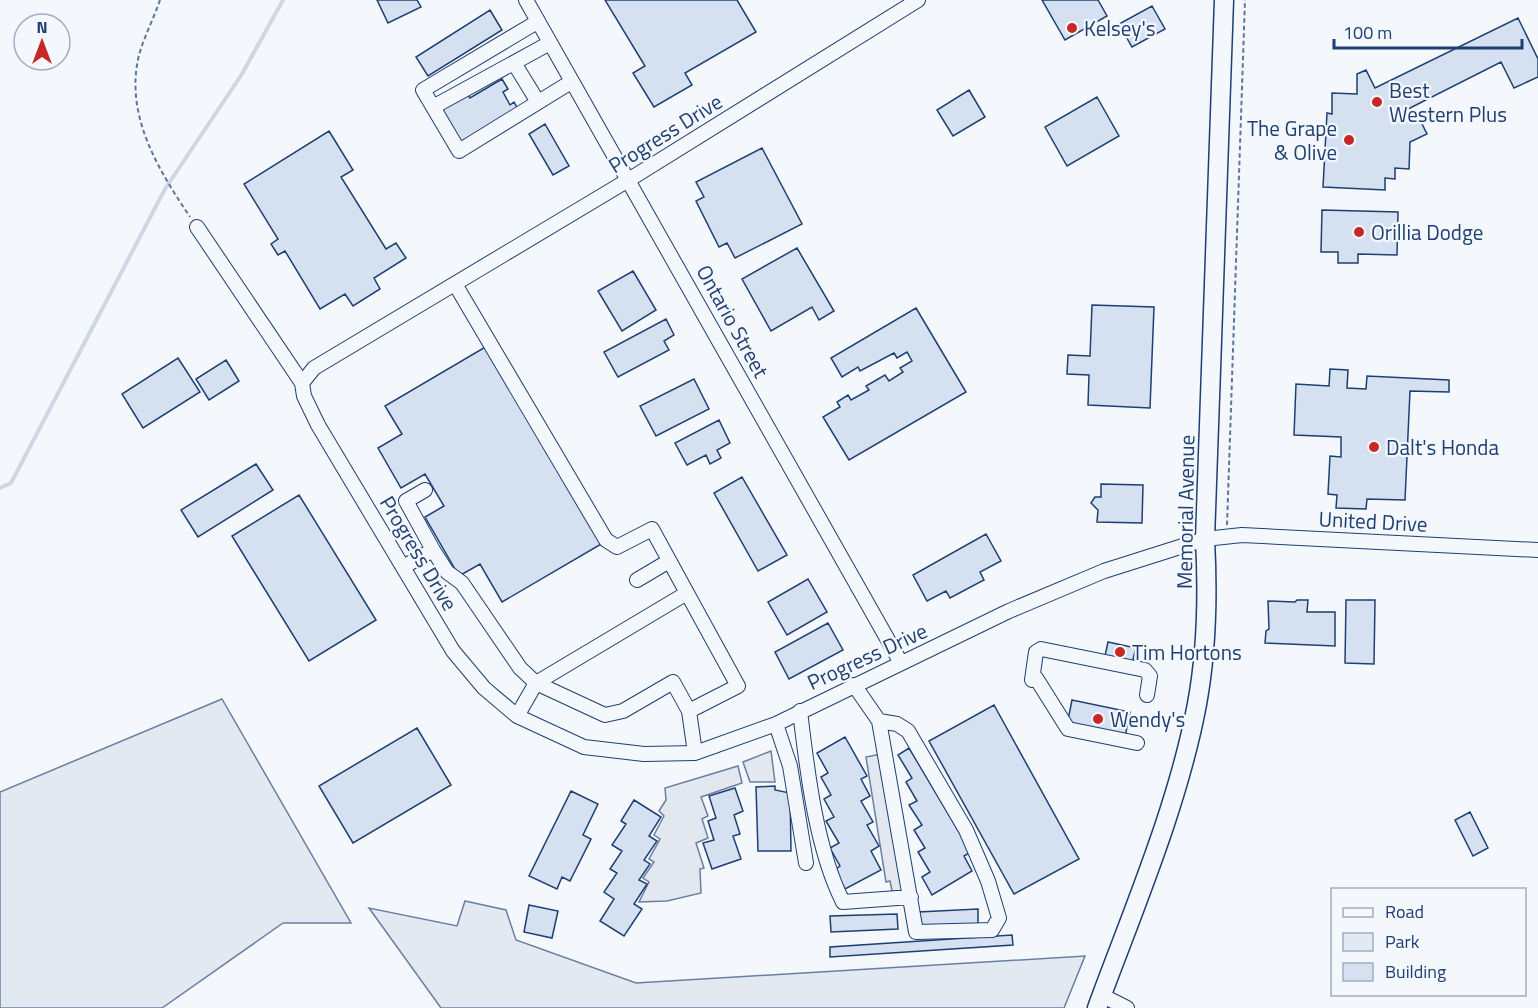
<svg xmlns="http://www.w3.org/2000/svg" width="1538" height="1008" viewBox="0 0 1538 1008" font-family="'Titillium Web',sans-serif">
<rect width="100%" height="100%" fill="#f4f7fb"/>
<path fill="#e3e9f0" stroke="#687fa3" stroke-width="1.5" d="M222,699L351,923H283L162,1008H0V792Z
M465,901L506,910L516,940L636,983L1085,956L1064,1008H441L369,908L457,926Z"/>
<path fill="#e3e8f0" stroke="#687fa3" stroke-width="1.5" d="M771,751L775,782H750L743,762Z
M891,752L915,892L893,896L890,881L886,882L866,757Z
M738,766L742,783L701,797L708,816L702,819L708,838L696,843L704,868L700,869L701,893L667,901L639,902L649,882L643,878L654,862L649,859L660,839L654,835L664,816L659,811L666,800L665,788Z"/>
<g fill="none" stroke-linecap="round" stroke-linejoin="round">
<path stroke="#cfd7e4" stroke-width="4" d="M0,488L11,483L165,189L242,74L283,0"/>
</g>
<path fill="#d5e0f0" stroke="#1d3f73" stroke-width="1.5" d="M377,0H417L421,7L388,23Z
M605,0H737L756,32L685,73L692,85L654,107L633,73L645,66Z
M1042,0H1098L1107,16L1065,40Z
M1152,6L1165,29L1132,47L1119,24Z
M490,10L502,30L428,76L416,57Z
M1518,18L1538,59V77L1514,88L1501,62L1406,110L1418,116L1427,134L1410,142L1409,169L1395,168V179L1385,178V190L1323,187L1327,113L1332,114V93L1357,94V74L1366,70L1375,88Z
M502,79L508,89L503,92L510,105L514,102L519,111L461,145L438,106L465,90L470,98Z
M969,90L985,117L953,136L937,110Z
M1097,97L1119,136L1067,166L1045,127Z
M545,124L569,166L553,175L529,134Z
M329,131L353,170L341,177L386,249L396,243L406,258L374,278L380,289L353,306L345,294L320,309L285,251L278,255L271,244L278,239L244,184Z
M762,148L802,224L735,258L727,243L719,247L696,201L704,197L696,182Z
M1322,210L1398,212L1397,255L1358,254V263H1338V252H1321Z
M797,248L834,311L819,320L812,307L771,331L742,279Z
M633,271L656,310L622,331L598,291Z
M1092,305L1154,307L1150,408L1088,405L1089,375L1067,374L1068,355L1090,356Z
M916,308L966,392L849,460L823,417L840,407L837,402L848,395L851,400L869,390L866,386L885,375L889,381L903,372L900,368L912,361L907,352L897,358L894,353L860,371L858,367L842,377L831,358Z
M666,319L674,335L664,341L669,350L618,377L604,352Z
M487,346L603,543L502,602L480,564L459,576L425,517L444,506L425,474L401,488L378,448L402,434L385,406Z
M178,358L200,392L143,428L122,394Z
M226,360L239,381L209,400L196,379Z
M1330,369L1348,370L1347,388L1366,389L1367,376L1449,380V392L1410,391L1405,500L1367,499L1366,509L1336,508L1337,495L1328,494L1330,456L1341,457V437L1294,435L1296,384L1329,386Z
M694,379L709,409L656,436L640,406Z
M719,420L730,443L717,450L721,458L710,464L706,455L687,465L675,443Z
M256,464L273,490L198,537L181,510Z
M742,477L787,555L758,571L714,493Z
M1101,484L1143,485L1142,523L1097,522L1098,510L1091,503L1095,497H1101Z
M299,495L376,620L309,661L232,536Z
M986,534L1001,561L980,572L984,580L950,598L946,591L927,601L913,575Z
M808,579L827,612L787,635L768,602Z
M1297,600H1308L1307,612H1335V646L1265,643L1266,631L1269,629L1268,601L1295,602Z
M1346,600H1375L1374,664L1345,663Z
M828,623L843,650L789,679L775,652Z
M1108,642L1136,648L1132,663L1105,656Z
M1072,700L1130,712L1125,737L1067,725Z
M994,705L1079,859L1014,894L929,741Z
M417,728L451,785L353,843L319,786Z
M845,737L867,776L861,779L870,796L861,801L873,822L867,825L879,846L871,851L881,870L845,889L834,870L840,866L830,848L839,843L826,821L834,817L824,799L831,795L821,777L828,773L817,753Z
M909,748L971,852L964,856L972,871L932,895L922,877L930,872L918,852L925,848L914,830L922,825L909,805L917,801L906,782L912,778L898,755Z
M775,786V790L790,793L791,851H758L756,787Z
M735,788L743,811L734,815L740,834L733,836L741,859L712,869L703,843L714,840L708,821L716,818L709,796Z
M571,791L598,804L583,835L591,839L570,881L562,877L557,889L529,876Z
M634,800L661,817L649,836L657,841L644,860L650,864L639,880L647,884L634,904L642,909L624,936L600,921L614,899L604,892L617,873L610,869L622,851L612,845L626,824L621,821Z
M1470,812L1488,848L1473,856L1455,820Z
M529,905L558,911L552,938L524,932Z
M978,909V924L918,927V912Z
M897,914L898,929L831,932L830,916Z
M1012,935L1013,945L830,957V947Z"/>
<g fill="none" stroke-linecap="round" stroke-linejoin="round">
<g stroke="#1d3f73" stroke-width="16">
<path id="minor" d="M526,0L901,663
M918,0L630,179L314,368L302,383L304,396L318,425L453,651L484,688L517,716L584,747L644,754L695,753L776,724L1009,611L1104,571L1205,539L1242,535L1538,550
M537,22L423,90L459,151L571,82
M514,63L538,102
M433,107L548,44
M197,227L302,383
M455,284L606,540L617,547L652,529L687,593
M425,490L406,501L433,550
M403,567L433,550L447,572L462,583L520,668L536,683L687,593L738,686L689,711L673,682L623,711L605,715L536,683L517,716
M637,580L669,561
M1036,678L1068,729L1137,743
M1032,680L1036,652L1041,649L1145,670L1150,676L1147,695
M854,685L879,721L916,932L992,930L999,918L988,881L966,830L908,731L897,724L879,721
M689,711L695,753
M800,711C807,770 816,849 843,902L911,897
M776,724L790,766L806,863
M1101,995L1127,1008"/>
</g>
<g stroke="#1d3f73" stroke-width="21">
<path id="major" d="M1097,1008C1133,910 1178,806 1197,704C1207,650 1208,594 1205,539L1224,0"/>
</g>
<path stroke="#5e769c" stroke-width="2" stroke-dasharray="4.5 3" stroke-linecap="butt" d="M160,0C153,21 140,44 137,65C128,121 160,172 190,217
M1227,525L1245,0"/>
<use href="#minor" stroke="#f4f7fb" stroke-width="14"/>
<use href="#major" stroke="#f4f7fb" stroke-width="18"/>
</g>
<g fill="#c62828" stroke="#f4f7fb" stroke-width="2">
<circle cx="1072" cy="28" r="6"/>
<circle cx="1377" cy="102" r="6"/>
<circle cx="1349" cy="140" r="6"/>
<circle cx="1359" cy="232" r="6"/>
<circle cx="1374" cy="447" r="6"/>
<circle cx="1120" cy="652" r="6"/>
<circle cx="1098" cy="719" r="6"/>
</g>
<g text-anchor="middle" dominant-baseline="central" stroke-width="4.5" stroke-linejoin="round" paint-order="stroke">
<g font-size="21" fill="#1d3f73" stroke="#f4f7fb" text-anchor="start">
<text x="1084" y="28">Kelsey's</text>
<text x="1389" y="90">Best<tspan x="1389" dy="24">Western Plus</tspan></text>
<text x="1337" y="128" text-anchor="end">The Grape<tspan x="1337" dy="24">&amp; Olive</tspan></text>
<text x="1371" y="232">Orillia Dodge</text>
<text x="1386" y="447">Dalt's Honda</text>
<text x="1132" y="652">Tim Hortons</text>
<text x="1110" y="719">Wendy's</text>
</g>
<g font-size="21" fill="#1d3f73" stroke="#f4f7fb">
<text transform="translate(665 133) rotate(-32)">Progress Drive</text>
<text transform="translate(733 321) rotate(61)">Ontario Street</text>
<text transform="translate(1185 512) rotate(-89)">Memorial Avenue</text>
<text transform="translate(1373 521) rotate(3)">United Drive</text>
<text transform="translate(419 553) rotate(59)">Progress Drive</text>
<text transform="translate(867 656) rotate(-25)">Progress Drive</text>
</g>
</g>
<rect x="1331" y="888" width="195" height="108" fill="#f4f7fb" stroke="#9eadc5" stroke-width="1.5"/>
<rect x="1343" y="908" width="30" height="9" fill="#f4f7fb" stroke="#9eadc5" stroke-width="1.5"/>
<text x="1385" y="918" font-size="18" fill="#1d3f73">Road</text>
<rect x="1343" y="933" width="30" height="18" fill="#e3e9f0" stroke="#9eadc5" stroke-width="1.5"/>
<text x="1385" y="948" font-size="18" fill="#1d3f73">Park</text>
<rect x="1343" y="963" width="30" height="18" fill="#d5e0f0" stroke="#9eadc5" stroke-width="1.5"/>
<text x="1385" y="978" font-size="18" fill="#1d3f73">Building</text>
<g transform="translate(42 42)"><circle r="28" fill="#f4f7fb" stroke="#9eadc5" stroke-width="1.5"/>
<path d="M0-4.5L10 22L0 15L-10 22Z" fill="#c62828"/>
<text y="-9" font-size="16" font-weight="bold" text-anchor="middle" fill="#1d3f73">N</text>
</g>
<path d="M1334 39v9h188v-9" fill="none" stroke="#1d3f73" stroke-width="3"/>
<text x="1343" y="39" font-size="18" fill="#1d3f73" stroke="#f4f7fb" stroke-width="4.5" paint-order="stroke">100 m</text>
</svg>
